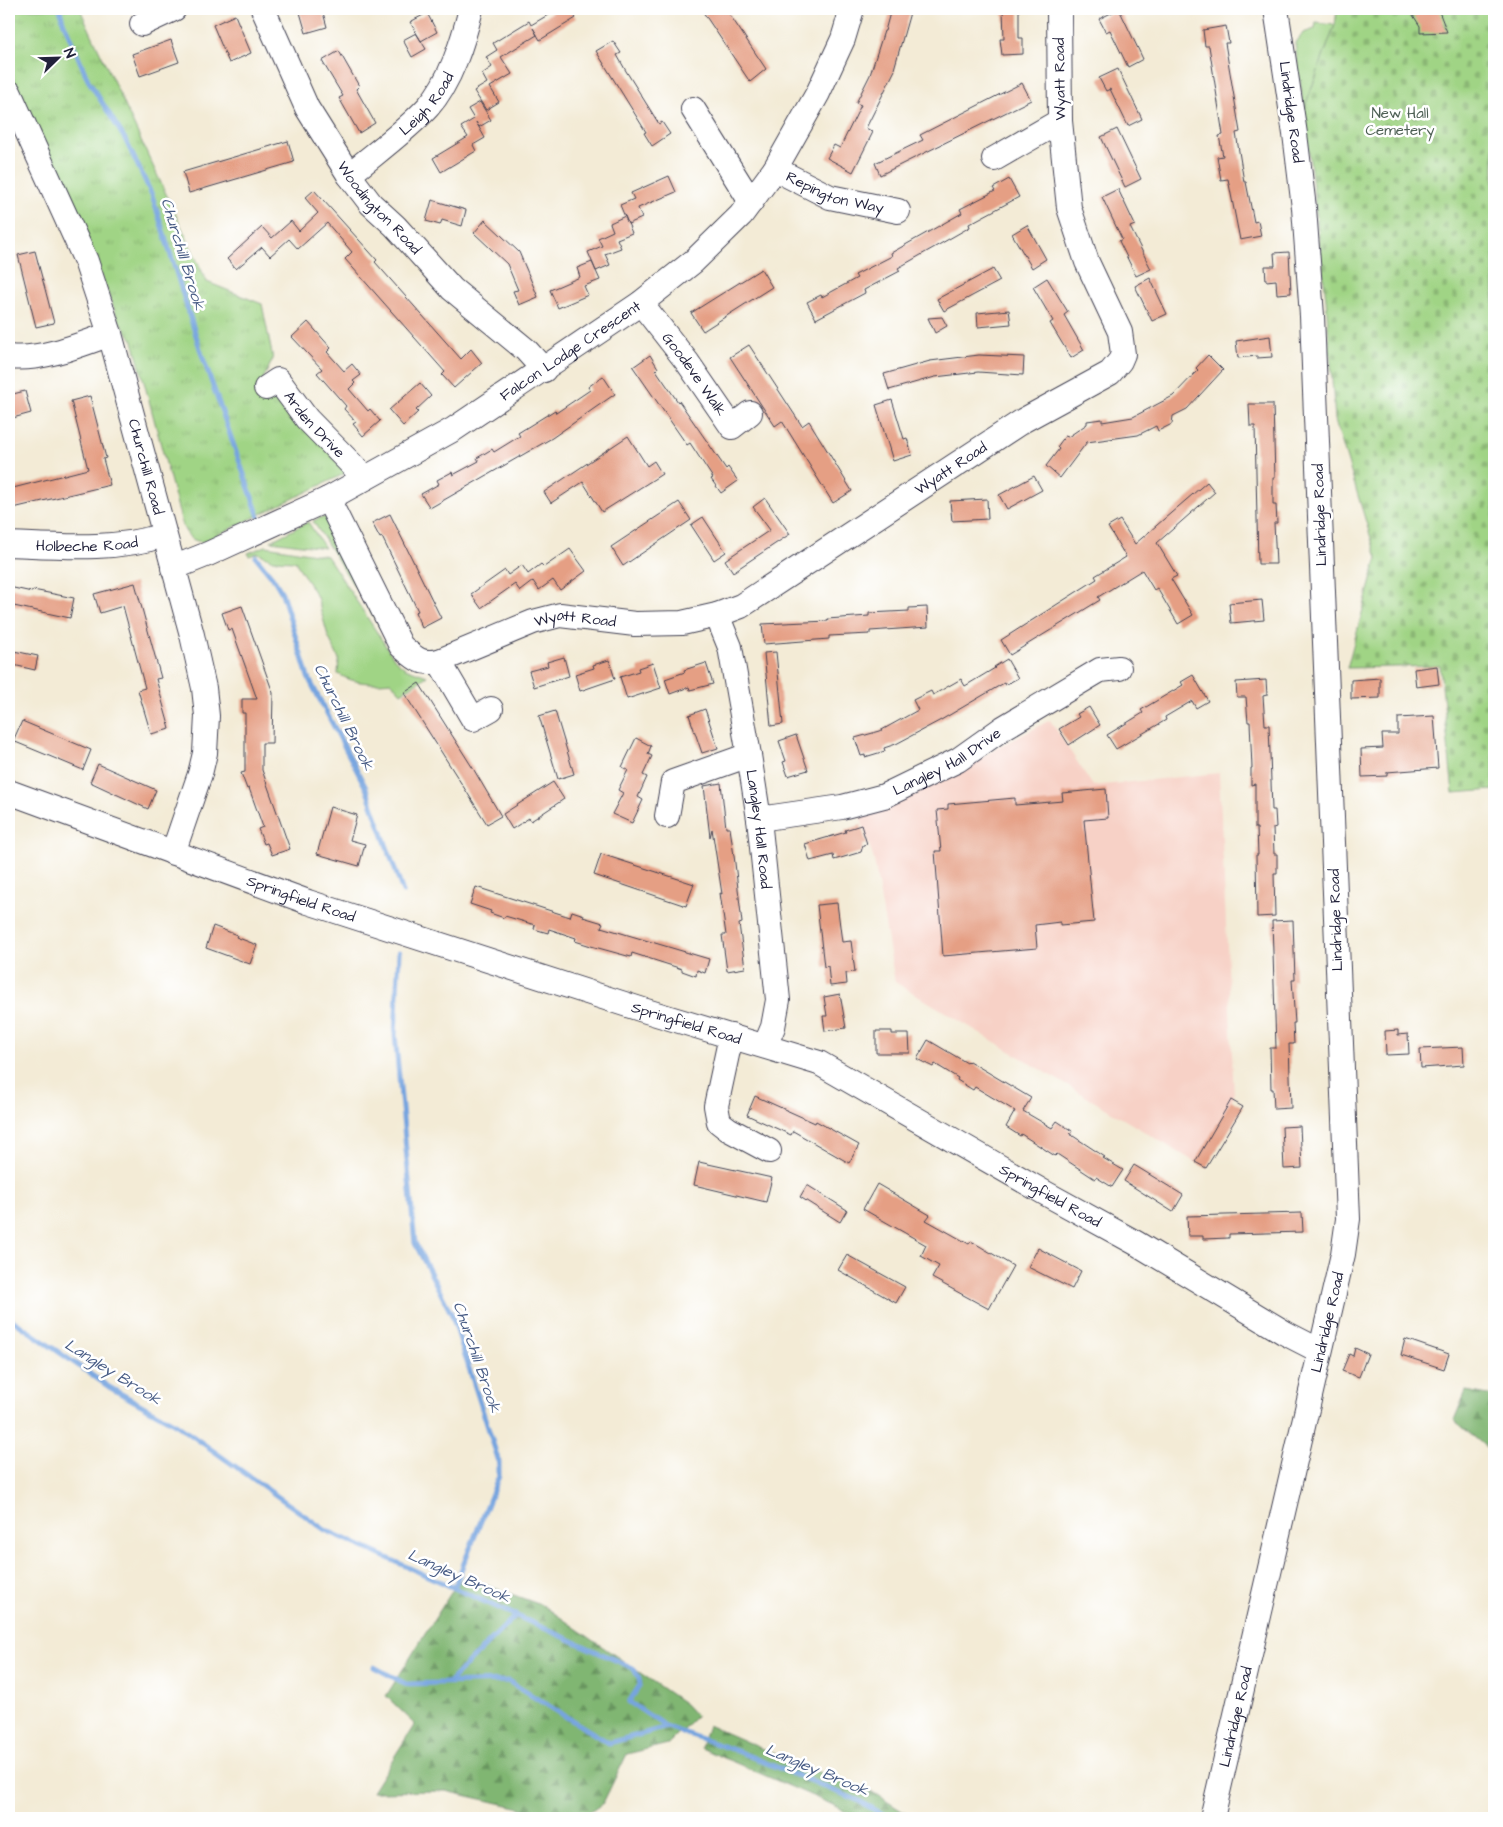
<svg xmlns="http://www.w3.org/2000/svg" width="1503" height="1827" viewBox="0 0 1503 1827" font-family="'Architects Daughter',sans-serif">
<defs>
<pattern id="forest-firs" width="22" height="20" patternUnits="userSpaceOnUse" patternTransform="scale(1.25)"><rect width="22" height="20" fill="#80b672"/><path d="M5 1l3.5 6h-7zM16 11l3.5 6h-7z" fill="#68945f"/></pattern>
<pattern id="cemetery-stones" width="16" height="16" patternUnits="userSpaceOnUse" patternTransform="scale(1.25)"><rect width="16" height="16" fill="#a0d485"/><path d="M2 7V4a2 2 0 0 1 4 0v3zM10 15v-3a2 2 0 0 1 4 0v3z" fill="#8ab674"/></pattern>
<pattern id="park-tufts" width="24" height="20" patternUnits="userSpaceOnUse" patternTransform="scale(1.25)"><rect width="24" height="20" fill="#a0d485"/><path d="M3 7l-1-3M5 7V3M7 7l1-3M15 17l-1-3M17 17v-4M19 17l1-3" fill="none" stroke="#8ab674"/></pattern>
</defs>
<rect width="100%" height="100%" fill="#fff"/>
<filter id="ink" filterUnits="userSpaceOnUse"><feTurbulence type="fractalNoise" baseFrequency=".02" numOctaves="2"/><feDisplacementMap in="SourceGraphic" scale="10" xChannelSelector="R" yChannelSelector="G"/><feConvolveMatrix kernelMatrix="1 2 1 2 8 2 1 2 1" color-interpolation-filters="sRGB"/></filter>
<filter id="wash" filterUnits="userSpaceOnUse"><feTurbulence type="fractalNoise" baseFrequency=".0096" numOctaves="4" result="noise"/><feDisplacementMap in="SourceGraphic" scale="20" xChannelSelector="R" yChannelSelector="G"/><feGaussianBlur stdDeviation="1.12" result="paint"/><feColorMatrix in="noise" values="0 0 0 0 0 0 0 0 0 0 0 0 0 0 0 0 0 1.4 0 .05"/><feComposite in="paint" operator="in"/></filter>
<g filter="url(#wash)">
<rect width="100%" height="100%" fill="#f3ebd6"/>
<path fill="#f7d1c6" d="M1050,720L1093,786L1219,773L1234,1096L1195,1162L895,982L874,860L859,812L930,785Z"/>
<path fill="#a0d485" stroke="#617b60" d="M1316,23L1335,25L1304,109L1295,44L1303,33L1315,29Z
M322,517L327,518L382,630L313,521Z
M308,522L325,548L271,541Z
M266,546L327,556L395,660L405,668L427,676L401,693L391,682C372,684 355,684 338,674L339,659L328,636L317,597L295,561L273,560L258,553L249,556L248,553Z"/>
<path fill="url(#forest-firs)" stroke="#516c56" d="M1466,1391L1494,1396V1447H1486L1454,1420Z
M464,1577L544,1606L685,1704L696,1716L668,1744L627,1754L603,1803L582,1818H564L446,1791L372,1792L415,1724L386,1696L454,1588Z
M708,1725L804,1767L869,1790L913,1818H857L831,1804L701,1748Z"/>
<path fill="url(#cemetery-stones)" stroke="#617b60" d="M1337,9H1494V790L1453,793L1440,666L1347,668L1377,558L1335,420L1326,299L1304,109L1335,25Z"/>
<path fill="url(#park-tufts)" stroke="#617b60" d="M9,9H80L207,282L262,304L273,359L259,387L265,399L282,396L346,473L203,542C192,541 188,537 183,527L133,341L119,321L87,241L9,71Z"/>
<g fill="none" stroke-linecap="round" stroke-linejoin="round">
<path stroke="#76a4df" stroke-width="5" d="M60,9L63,21L88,80L125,139L152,195L202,355L259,517
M256,557L273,578L282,593L308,677L366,788L403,892
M399,952L395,1035L415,1243L452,1315L499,1462V1476L454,1588
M9,1319L14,1321L109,1387L177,1425L325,1530L633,1668L639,1678L640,1685L629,1702L667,1727L737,1751L857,1800L890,1818
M374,1667L406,1684L508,1681L609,1743L667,1727
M449,1682L516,1615"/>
</g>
<g id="blocks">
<path fill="#e59f84" d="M299,9H322L327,27L306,33Z
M558,9H570L576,18L540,40L533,28L537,35L501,57L512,74L490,87L499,102L486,110L474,91L487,83L482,74L492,67L486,57L497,50L493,43L529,21L531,25Z
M701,9H726L766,69L750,82Z
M891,9H911L894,69L895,70L866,128L873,132L853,172L827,158L834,145L840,148L861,105L856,103L870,75L884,31H885Z
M1003,9H1019V38H1023V54L1002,55L1000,39H1004Z
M1119,9L1143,59L1128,67L1110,30L1106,32L1099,19Z
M1409,9H1438L1447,32L1420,33V26Z
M427,13L437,32L421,41L410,22Z
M235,15L251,53L229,63L213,25Z
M1226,26L1229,43H1225L1240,132L1236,133L1244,182H1246L1254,222L1258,221L1261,236L1240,240L1228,179L1221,180L1217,157L1223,156L1219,136L1223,135L1209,46H1205L1203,30Z
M416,33L426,49L412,57L403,40Z
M171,40L179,62L140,76L132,54Z
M613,41L621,53L617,55L626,71L659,124L662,122L670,134L652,146L644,133L646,132L596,51Z
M339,51L359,86L356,89L375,123L359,133L339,98L343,96L322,61Z
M1118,69L1142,119L1128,126L1110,89L1106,91L1099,78Z
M1022,83L1031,100L880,175L875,163L923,140L920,135Z
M480,102L491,120L479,127L476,122L485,138L473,145L476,151L441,172L433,158L468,137L461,127L474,119L468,109Z
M1117,129L1141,179L1125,187L1101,137Z
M288,141L294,162L189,193L183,172Z
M669,176L676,192L638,208L642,218L628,224L620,205L634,199L631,193Z
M1009,179L1019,197L969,224L970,227L898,268L900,271L864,290L865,293L816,319L807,302L821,295L822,297L857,278L855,275L892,256L891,253L962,213L960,209L995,191L993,188Z
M1118,189L1135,225L1130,227L1151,269L1136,276L1119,241L1122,239L1102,197Z
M314,190L377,260L375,262L461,359L471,349L482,363L454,388L442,375L445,372L345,259L352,252L327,223L298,249L289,239L270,256L262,247L236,269L227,259L262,227L272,238L291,221L299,231L318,213L305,198Z
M432,200L466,210L462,226L442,220L440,225L426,221Z
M625,216L632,233L617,239L621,248L605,254L610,265L596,271L588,252L602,246L598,238L613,231L610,223Z
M485,220L519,252L538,297L519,305L513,291L518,290L507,264L474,233Z
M1027,225L1046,259L1032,268L1012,234Z
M35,251L54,323L36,327L18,255Z
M1289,252L1291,293L1277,294L1276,280L1266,281L1265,266H1275L1274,253Z
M592,262L600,280L584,286L588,295L558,308L550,290L580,277L577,268Z
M761,269L772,287L703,331L691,313Z
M993,269L1000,281L944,311L937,299Z
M1047,278L1068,312L1064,315L1084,350L1071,358L1050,323L1053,321L1033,287Z
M1150,278L1167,314L1152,321L1135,286Z
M1009,310L1011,324L978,327L977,313Z
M942,317L947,326L935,333L928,318Z
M308,322L331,348L327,352L344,371L352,364L361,375L353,381L355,383L349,389L368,411L370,409L380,421L363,436L353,424L356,422L344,409L346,406L317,373L322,369L292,337Z
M1270,336L1272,357L1257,358V356L1238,358L1236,341Z
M749,345L802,426L809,421L852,491L833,503L782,421L775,426L730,357Z
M650,355L658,368L656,370L678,402L679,401L726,469L728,467L738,481L721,493L711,479L713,478L690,443L687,445L633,367Z
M979,355L1024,357L1023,375L978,372L935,377L889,390L884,374L930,361Z
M1208,355L1223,370L1187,409L1173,416L1172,424L1158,431L1156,426L1138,435L1087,442L1060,478L1046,466L1059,449L1057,447L1065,436L1068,437L1087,424V421L1102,419V422L1133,417L1173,396L1198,370L1196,368Z
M603,376L615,394L552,438L430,508L421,494L439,484L437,480L452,472L453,475L479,461L477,458L492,449L494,452L520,436L518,433L555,410L556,413L590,390L588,387Z
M420,383L431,396L416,410L418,412L403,426L389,410Z
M25,391L31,413L9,419V395Z
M90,396L106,458L103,459L110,485L9,509V489L88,469L71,401Z
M892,400L904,439L907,438L912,455L893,461L876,405Z
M1249,404H1273L1275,478H1273V505H1276L1277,523H1274L1276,564H1258L1255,426H1250Z
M628,436L647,466L654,461L662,474L602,512L583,482L551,503L544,492Z
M1034,476L1042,490L1007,509L999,495Z
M1207,482L1215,492L1157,543L1177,576L1171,579L1193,615L1178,624L1157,588L1154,590L1142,570L1098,597L1100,600L1010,655L1001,640L1097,579L1095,576L1126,557L1108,527L1120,520L1135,544Z
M765,498L790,534L733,572L725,560L770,530L753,507Z
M987,499L988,519L952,521L950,501Z
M679,502L691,520L623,566L611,547Z
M390,514L441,618L422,628L415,612L418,611L382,537L380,538L372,523Z
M703,517L726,552L714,560L691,525Z
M570,549L586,571L560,590L553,580L539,590L533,581L520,591L515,584L481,608L471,594L505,570L508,575L522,565L528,574L541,564L544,567Z
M135,583L161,678L156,679L170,729L151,734L138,690L145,688L123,606L100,613L94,594Z
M9,587L32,592L33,590L74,598L70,618L9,605Z
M1262,600L1264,620L1231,623L1229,603Z
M242,606L273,693L272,743H262V770L290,849L272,855L267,843L264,844L258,829L263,827L249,788L247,789L241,773L245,772V713H242V699H257L232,629L228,630L222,613Z
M927,607L928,627L870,631V634L829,636V639L764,644L762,624L828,621L827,619L869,616V613L909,611V608Z
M9,650L38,656L35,670L9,664Z
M776,652L783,724L771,726L764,653Z
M564,657L569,676L534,687L529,671L548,666L547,662Z
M1007,659L1018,678L1005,685L1004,683L941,720L896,744L884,748L885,751L865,757V755L861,756L855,738L880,731L918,710L913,700L931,691L933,695L961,679L965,686L995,668L994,667Z
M609,660L615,679L580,691L575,674L594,668L593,665Z
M653,663L661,688L627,699L620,677L639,671L638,668Z
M706,663L713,684L690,690L689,687L670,694L665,679L685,672L684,670Z
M1437,666L1439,684L1416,687L1414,669Z
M1193,675L1208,701L1196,708L1192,701L1165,717L1166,720L1116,749L1107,735L1143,713L1141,710L1183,685L1181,682Z
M1380,678V698L1351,699V680Z
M1266,680L1267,695L1263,696L1265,725H1269L1272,810H1275L1276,827L1273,828L1274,854H1277V873H1274L1275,916L1257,917L1256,855H1258L1257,828H1255V784L1251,785V768H1252L1250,722H1248L1246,697H1237L1236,682Z
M419,683L474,770L501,816L487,824L404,693Z
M1089,707L1100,725L1069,745L1059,729L1079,717L1077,714Z
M705,709L718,748L702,753L689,715Z
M555,711L574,774L558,779L539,716Z
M1434,716L1438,768L1387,772V776L1362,777L1361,749L1383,748L1382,734H1398V718Z
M22,721L91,750L83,770L13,741Z
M796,735L808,770L788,776L783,762L786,761L779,741Z
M636,738L651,746L648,754L652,756L643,775L647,777L638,797L643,800L632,823L612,814L623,793L618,790L628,770L622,767Z
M98,764L156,790L148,809L90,782Z
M553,782L564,799L531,821L529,818L512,829L503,814Z
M721,783L726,828H730L735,863L742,923L739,924L745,968L727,971L722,935H726L720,893L722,894L712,829L710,837L704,786Z
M1106,789L1108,818L1084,820L1094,922L1060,925V922L1035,925L1037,948L943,956L935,851H941L937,810L948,809V804L1015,798V805L1063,801L1062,793Z
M330,807L357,815L350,840L365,844L359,866L317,854Z
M861,825L867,844L863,845L861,852L834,860L833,855L810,861L805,844L846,832L845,830Z
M601,854L694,884L686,906L594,875Z
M476,887L570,917L572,911L584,915L583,917L603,923L601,927L709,959L705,973L697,970L696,976L682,971V969L632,953L631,957L591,946L575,941L576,938L549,929L548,933L534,929L535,925L505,916L504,918L490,913L491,911L470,904Z
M837,903L842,942L851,941L855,972L846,973L847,984L830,986L828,966L824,967L817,905Z
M1293,920L1295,980H1292L1295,1023H1293L1294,1044H1289L1291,1108L1274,1109L1273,1089H1271L1270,1048H1276L1272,921Z
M213,926L237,935L236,937L257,945L250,964L206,948Z
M840,994L846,1028L825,1031L823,1016H827L824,997Z
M1398,1030V1035L1408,1034L1409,1054L1386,1055L1385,1031Z
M876,1031H892V1034H909L910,1053H876Z
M928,1040L967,1063L969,1061L1031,1098L1023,1111L1052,1128L1057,1121L1072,1131L1070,1134L1105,1157L1103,1158L1123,1170L1112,1187L1096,1177L1095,1179L1057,1154L1055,1156L1021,1134L1020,1136L1006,1127L1015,1111L975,1087L973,1090L957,1080L958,1078L935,1064L933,1067L917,1059Z
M1463,1047L1464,1065L1421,1068L1420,1049Z
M755,1096L815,1123L816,1121L859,1145L849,1163L793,1131L791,1135L747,1115Z
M1231,1100L1243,1107L1206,1168L1195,1162Z
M1300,1126L1302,1168L1284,1169L1282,1127Z
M699,1162L772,1178L766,1202L694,1185Z
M1134,1165L1183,1195L1173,1212L1124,1181Z
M877,1184L930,1215L926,1220L969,1244L971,1241L1013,1266L989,1309L932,1278L939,1266L921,1256L926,1245L863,1209Z
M807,1185L847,1210L840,1222L800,1197Z
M1302,1213L1303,1232L1229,1234V1238L1203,1239V1236H1188L1187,1216Z
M1038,1248L1081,1271L1072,1289L1028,1267Z
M847,1255L905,1287L896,1303L838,1270Z
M1405,1339L1449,1354L1444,1369L1401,1355Z
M1355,1348L1368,1354L1359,1377L1342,1371L1349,1354L1353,1356Z"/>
</g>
</g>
<g filter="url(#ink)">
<use href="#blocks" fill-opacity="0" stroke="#414052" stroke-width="1"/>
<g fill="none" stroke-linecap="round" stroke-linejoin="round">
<g stroke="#414052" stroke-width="26">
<g id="minor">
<path id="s1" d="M263,9L307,108L349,175L371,204L395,226L452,289L526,350L544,370"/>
<path d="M142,24L174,9"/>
<path id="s2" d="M9,92L86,261L110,334L192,635L204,688L207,716L205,753L200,774L173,853"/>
<path d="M693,109L751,202"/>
<path d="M994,159L1060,121"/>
<path id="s3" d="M775,169L830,197L898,211"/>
<path id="s4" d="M349,175C375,153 405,132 428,107C451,81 463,41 471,9"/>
<path id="s5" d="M641,303L688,363L732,427L750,413"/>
<path d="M9,357C40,361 80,345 110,334"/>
<path id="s6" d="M266,388L278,380L307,419L365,478"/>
<path id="s7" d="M328,499L401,646C415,658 420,665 439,661L533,622L560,615L635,624L682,623L717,615L741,606L1024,420L1110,373L1120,361L1123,354L1120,332L1087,262L1069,208L1060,121L1059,9"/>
<path id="s8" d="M9,544C59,546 115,551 164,535"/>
<path id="s9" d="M173,568L208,554L328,499L454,429L641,303L694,261L741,215L775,169L818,93L843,39L852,9"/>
<path id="s10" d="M717,615L730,647L749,755L759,819L778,1000L773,1027L765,1046"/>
<path d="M439,661L473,719L491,709"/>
<path id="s11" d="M9,792L308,902L643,1010L819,1063L1045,1193L1136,1243L1285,1333L1320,1351"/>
<path d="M667,816L673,782L749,755"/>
<path id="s12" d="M759,819L842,807L884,796L958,760L1003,728L1100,670L1119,668"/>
<path d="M731,1036L716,1106L719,1122L728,1129L769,1151"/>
<path id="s13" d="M1212,1818L1343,1254L1348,1219L1312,316L1304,208L1295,134L1276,9"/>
</g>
</g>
<use href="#minor" stroke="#fff" stroke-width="24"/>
</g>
</g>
<g text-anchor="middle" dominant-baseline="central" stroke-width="5" stroke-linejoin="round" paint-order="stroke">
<g font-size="15" fill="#22223b" stroke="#fff">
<text transform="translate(1060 79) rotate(-91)">Wyatt Road</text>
<text stroke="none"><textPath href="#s4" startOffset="106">Leigh Road</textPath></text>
<text transform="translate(1291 112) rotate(82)">Lindridge Road</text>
<text stroke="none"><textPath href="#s3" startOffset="65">Repington Way</textPath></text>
<text stroke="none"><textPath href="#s1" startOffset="232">Woodington Road</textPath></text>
<text stroke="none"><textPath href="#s9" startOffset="454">Falcon Lodge Crescent</textPath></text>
<text stroke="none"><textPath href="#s5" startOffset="89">Goodeve Walk</textPath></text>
<text stroke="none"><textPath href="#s6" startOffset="72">Arden Drive</textPath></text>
<text stroke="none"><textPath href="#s2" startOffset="400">Churchill Road</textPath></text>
<text stroke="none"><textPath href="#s7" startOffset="772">Wyatt Road</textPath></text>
<text transform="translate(1320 515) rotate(-92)">Lindridge Road</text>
<text stroke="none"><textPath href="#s8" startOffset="78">Holbeche Road</textPath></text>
<text stroke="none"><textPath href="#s7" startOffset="352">Wyatt Road</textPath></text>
<text stroke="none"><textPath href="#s12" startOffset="199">Langley Hall Drive</textPath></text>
<text stroke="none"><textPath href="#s10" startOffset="219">Langley Hall Road</textPath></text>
<text stroke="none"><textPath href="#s11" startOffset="311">Springfield Road</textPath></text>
<text transform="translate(1336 920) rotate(-92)">Lindridge Road</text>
<text stroke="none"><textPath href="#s11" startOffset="716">Springfield Road</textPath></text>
<text stroke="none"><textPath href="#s11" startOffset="1121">Springfield Road</textPath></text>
<text stroke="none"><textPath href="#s13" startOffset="509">Lindridge Road</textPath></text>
<text stroke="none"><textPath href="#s13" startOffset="104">Lindridge Road</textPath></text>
</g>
<g font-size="15" fill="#4e6055" stroke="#fff">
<text x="1400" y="113">New Hall<tspan x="1400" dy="17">Cemetery</tspan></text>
</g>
<g font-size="16" font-style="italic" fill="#485c85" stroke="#fff">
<text transform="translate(183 254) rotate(73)">Churchill Brook</text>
<text transform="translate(344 717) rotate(64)">Churchill Brook</text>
<text transform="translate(477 1357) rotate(71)">Churchill Brook</text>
<text transform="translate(113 1372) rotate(32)">Langley Brook</text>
<text transform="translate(459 1576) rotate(24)">Langley Brook</text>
<text transform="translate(817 1770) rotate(23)">Langley Brook</text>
</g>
</g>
<rect width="1503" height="1827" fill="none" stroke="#fff" stroke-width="30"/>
<g transform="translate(58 58) rotate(67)" stroke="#ffffff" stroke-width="4" paint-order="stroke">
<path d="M0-4L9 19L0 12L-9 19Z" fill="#22223b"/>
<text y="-8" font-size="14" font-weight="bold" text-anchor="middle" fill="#22223b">N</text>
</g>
</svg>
